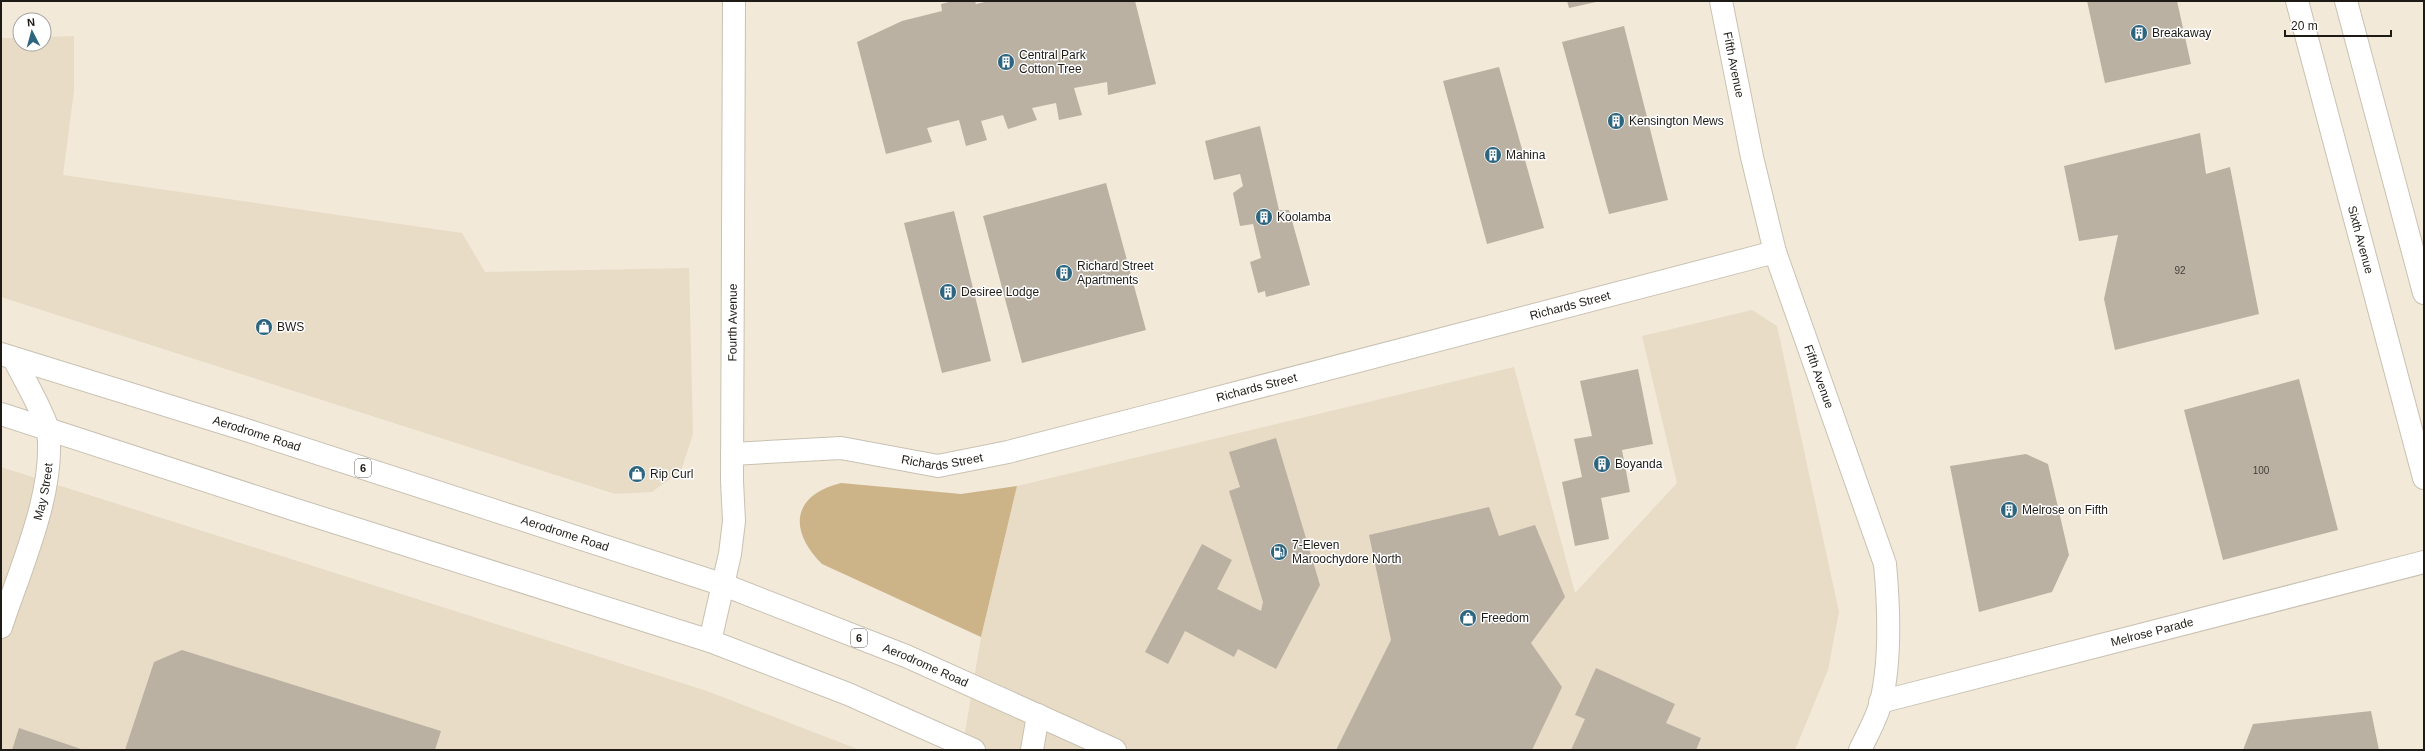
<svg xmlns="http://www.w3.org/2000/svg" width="2425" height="751" viewBox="0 0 2425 751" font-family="Arial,sans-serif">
<rect width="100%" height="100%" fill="#f2e9d9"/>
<path fill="#e8dcc6" d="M74,36V91L63,175L462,233L485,272L689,268L693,434L681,471L652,492L615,494L1,297V38H20V44H44V37Z
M1752,310L1777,326L1839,612L1828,670L1795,750H962L981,637L1017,486L1514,367L1575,593L1677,483L1642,336Z
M1,467L707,691L860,750H1Z"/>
<path fill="#ccb388" d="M841,483L961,494L1017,486L981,637L822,564C788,530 792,495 841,483Z"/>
<path fill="#bab1a3" d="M953,1H975L976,4L989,1H1135L1156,84L1108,95L1107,82L1074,88L1082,115L1059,120L1056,103L1032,108L1037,120L1008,129L1003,115L981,121L987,140L966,146L959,120L927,128L932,142L886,154L857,42L902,21L942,11L941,4Z
M1567,1H1596V2L1569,8Z
M2087,1H2177L2191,64L2105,83Z
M1624,26L1668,200L1609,214L1562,42Z
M1499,67L1544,228L1487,244L1443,81Z
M1260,126L1279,210H1289L1310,285L1266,297L1265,291L1258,293L1250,262L1261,258L1253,224L1240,226L1233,193L1243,186L1240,174L1214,180L1205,141Z
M2200,133L2206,174L2230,167L2259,314L2115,350L2104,299L2118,235L2079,241L2064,166Z
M1106,183L1146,330L1022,363L983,216Z
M954,211L991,361L942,373L904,223Z
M1638,369L1653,444L1622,450L1630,492L1601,498L1609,539L1575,546L1562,482L1582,477L1574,439L1592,436L1580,381Z
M2299,379L2338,530L2223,560L2184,410Z
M1276,438L1320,585L1276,669L1238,649L1234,657L1185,631L1168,664L1145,652L1202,544L1232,560L1217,589L1261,611L1263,602L1229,491L1240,487L1229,452Z
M2026,454L2048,464L2069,555L2052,592L1979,612L1950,466Z
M1489,507L1499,536L1535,525L1565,597L1531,643L1562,687L1532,750H1336L1391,640L1369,535Z
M182,650L441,731L435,750H125L154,662Z
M1596,668L1675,704L1666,723L1701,738L1696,750H1571L1585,719L1575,715Z
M2371,711L2379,750H2243L2253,724Z
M19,728L84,750H12Z"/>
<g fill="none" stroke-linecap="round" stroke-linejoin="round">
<g stroke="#c9c1b2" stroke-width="24">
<g id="street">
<path id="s1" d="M1721,1L1752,157L1775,252L1885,564C1889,607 1891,660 1881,702C1877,718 1867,735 1860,750"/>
<path id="s2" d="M732,454L841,448L938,466L1008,452L1163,412L1775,252"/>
<path id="s3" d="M1,627C20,569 56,491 48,430C46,417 21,373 14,359"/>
<path id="s4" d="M1880,702L2424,562"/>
</g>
</g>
<g stroke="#c9c1b2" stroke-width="24">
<g id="secondary">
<path id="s5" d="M2297,1L2424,478"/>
<path d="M2346,1L2424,293"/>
<path id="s6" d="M710,641L730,554L734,521L732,481L734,1"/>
<path d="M1032,750L1038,715"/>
</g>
</g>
<g stroke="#c9c1b2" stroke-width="24">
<g id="primary">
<path id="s7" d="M1,354L243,429L724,585L906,656L1115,750"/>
<path d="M1,414L293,509L710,641L848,694L974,750"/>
</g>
</g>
<use href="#street" stroke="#fff" stroke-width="22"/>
<use href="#secondary" stroke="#fff" stroke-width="22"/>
<use href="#primary" stroke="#fff" stroke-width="22"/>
</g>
<defs>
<g id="building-disc" transform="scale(0.9)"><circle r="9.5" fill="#2d657f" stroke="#fff"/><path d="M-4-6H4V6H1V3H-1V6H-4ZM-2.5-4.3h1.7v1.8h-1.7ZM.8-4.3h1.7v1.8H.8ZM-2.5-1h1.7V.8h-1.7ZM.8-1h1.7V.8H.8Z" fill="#fff"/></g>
<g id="shop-disc" transform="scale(0.9)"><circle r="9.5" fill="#2d657f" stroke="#fff"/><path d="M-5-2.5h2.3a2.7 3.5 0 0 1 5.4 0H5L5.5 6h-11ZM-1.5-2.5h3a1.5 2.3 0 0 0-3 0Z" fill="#fff"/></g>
<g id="fuel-disc" transform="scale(0.9)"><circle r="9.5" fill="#2d657f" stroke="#fff"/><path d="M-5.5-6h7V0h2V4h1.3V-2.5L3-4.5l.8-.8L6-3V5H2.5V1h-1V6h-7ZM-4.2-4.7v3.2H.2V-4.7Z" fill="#fff"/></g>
</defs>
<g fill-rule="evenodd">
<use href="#building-disc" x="2139" y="33"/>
<use href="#building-disc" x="1006" y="62"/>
<use href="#building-disc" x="1616" y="121"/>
<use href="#building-disc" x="1493" y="155"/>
<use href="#building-disc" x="1264" y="217"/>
<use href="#building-disc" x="1064" y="273"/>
<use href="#building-disc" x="948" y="292"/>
<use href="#shop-disc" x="264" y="327"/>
<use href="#building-disc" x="1602" y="464"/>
<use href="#shop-disc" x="637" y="474"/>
<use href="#building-disc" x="2009" y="510"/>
<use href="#fuel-disc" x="1279" y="552"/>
<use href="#shop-disc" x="1468" y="618"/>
</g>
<g text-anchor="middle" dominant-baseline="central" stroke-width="3" stroke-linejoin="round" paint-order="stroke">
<g font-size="10" fill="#454039">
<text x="2180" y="270">92</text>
<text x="2261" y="470">100</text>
</g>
<g fill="#fff" stroke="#625f5c" stroke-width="1">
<rect x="355" y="459" width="16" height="18" rx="3"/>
<rect x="851" y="629" width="16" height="18" rx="3"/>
</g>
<g font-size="11" font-weight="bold" fill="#1e1b16">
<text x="363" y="468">6</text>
<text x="859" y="638">6</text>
</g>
<g font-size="12" fill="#1e1b16" stroke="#fff" text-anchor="start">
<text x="2152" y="33">Breakaway</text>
<text x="1019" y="55">Central Park<tspan x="1019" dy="14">Cotton Tree</tspan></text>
<text x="1629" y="121">Kensington Mews</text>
<text x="1506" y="155">Mahina</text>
<text x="1277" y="217">Koolamba</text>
<text x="1077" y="266">Richard Street<tspan x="1077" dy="14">Apartments</tspan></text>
<text x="961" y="292">Desiree Lodge</text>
<text x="277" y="327">BWS</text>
<text x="1615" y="464">Boyanda</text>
<text x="650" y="474">Rip Curl</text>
<text x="2022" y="510">Melrose on Fifth</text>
<text x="1292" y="545">7-Eleven<tspan x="1292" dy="14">Maroochydore North</tspan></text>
<text x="1481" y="618">Freedom</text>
</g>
<g font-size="12" fill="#1e1b16" stroke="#fff">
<text stroke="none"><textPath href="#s1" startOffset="65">Fifth Avenue</textPath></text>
<text stroke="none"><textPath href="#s5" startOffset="247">Sixth Avenue</textPath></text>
<text stroke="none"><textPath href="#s2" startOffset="860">Richards Street</textPath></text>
<text stroke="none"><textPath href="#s6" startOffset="321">Fourth Avenue</textPath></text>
<text stroke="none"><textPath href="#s1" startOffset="389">Fifth Avenue</textPath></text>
<text stroke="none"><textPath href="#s2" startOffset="536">Richards Street</textPath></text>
<text stroke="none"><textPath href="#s7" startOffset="268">Aerodrome Road</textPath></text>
<text stroke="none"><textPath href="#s2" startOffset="212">Richards Street</textPath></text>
<text stroke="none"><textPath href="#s3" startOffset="142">May Street</textPath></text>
<text stroke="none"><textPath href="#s7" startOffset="592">Aerodrome Road</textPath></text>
<text stroke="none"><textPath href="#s4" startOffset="281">Melrose Parade</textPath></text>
<text stroke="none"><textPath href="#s7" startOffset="976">Aerodrome Road</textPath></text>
</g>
</g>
<rect width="2425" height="751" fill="none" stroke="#1e1b16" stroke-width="4"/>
<g transform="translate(32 32) rotate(354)"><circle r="19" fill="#ffffff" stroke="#a5a4a2"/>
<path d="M0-3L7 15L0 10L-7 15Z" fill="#2d657f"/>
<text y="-6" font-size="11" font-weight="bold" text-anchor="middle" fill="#1e1b16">N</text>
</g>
<path d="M2285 30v6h106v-6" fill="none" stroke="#1e1b16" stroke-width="2"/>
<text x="2291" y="30" font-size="12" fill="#1e1b16" stroke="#ffffff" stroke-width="3" paint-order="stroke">20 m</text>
</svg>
